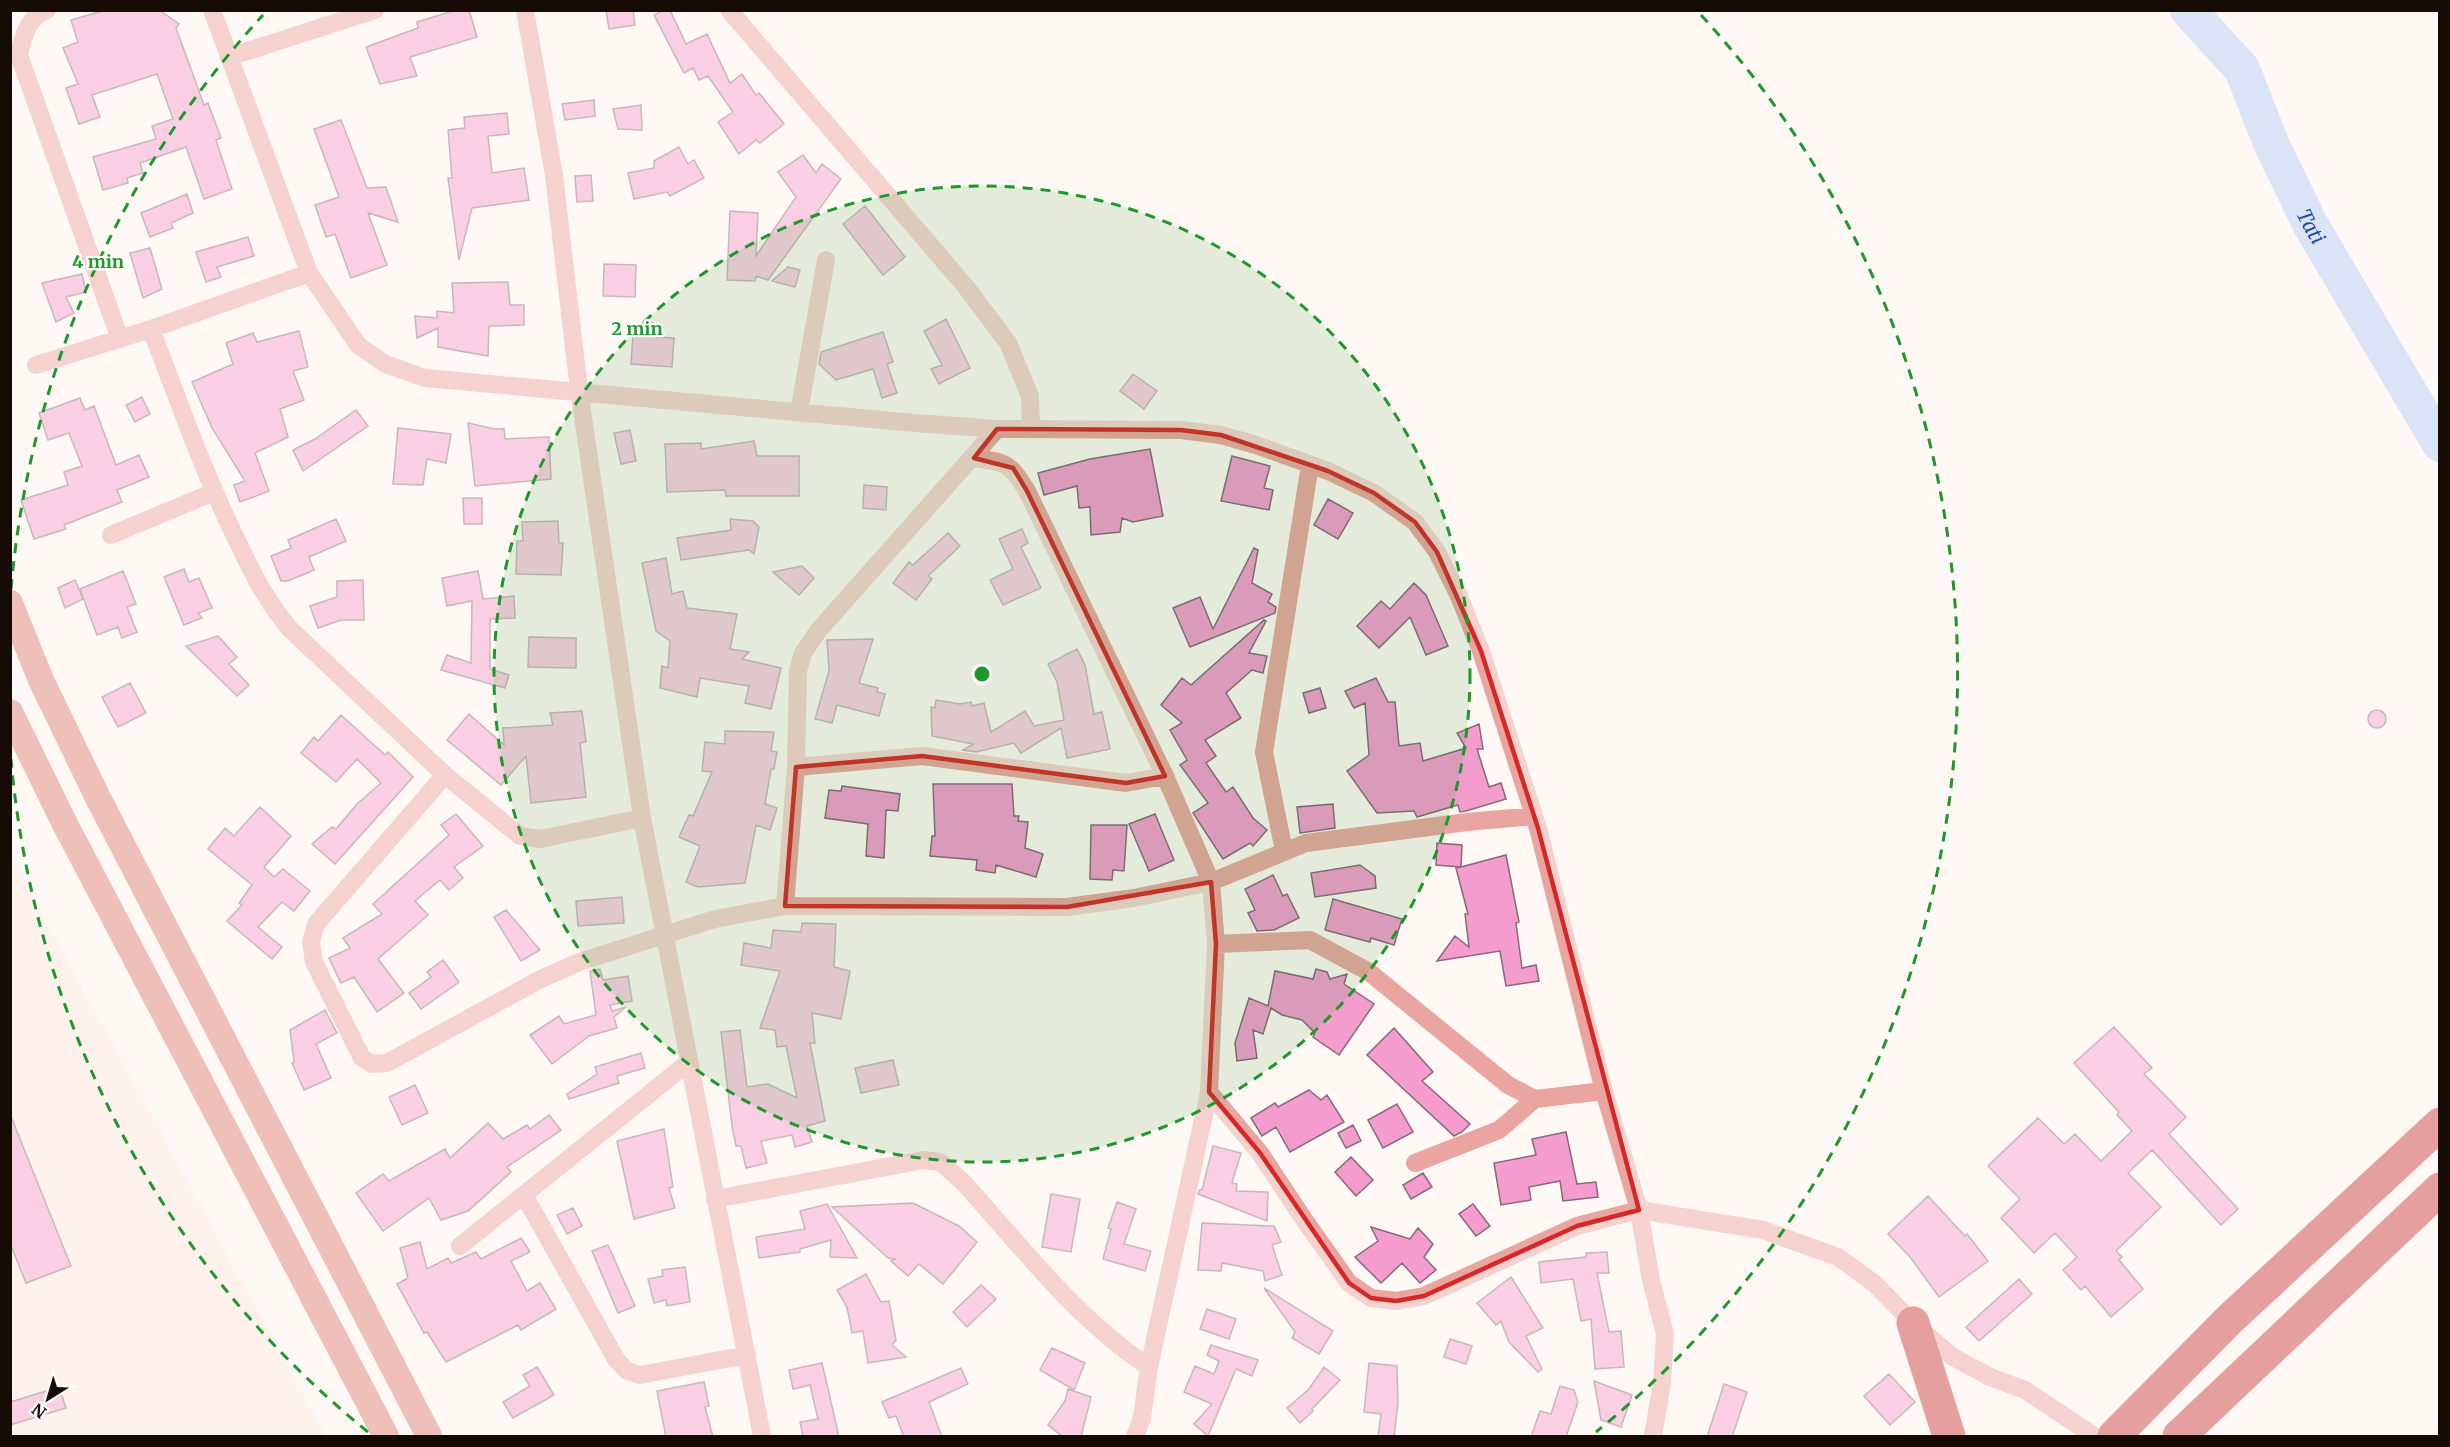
<svg xmlns="http://www.w3.org/2000/svg" width="2450" height="1447" viewBox="0 0 2450 1447" font-family="Merriweather,serif">
<rect width="100%" height="100%" fill="#fff8f4"/>
<path fill="#ffeae4" d="M11,856L326,1436H11Z"/>
<g fill="none" stroke-linecap="round" stroke-linejoin="round">
<path stroke="#afcbfa" stroke-width="36" id="s1" d="M2188,10L2242,69L2271,143L2310,224L2440,444"/>
</g>
<path fill="#f49cce" stroke="#876879" stroke-width="1.5" d="M106,10H159L179,24L176,28L204,105L208,103L221,138L216,140L232,189L204,199L186,147L140,163L143,173L127,178L128,183L103,190L93,157L156,139L152,126L173,119L157,74L92,95L100,117L79,124L66,88L78,84L63,48L78,42L71,20Z
M456,10H469L477,37L410,57L417,76L380,84L366,47L418,28L417,22Z
M606,10H633L635,25L609,29Z
M664,10H670L686,44L707,34L730,83L742,74L756,95L759,93L784,124L760,143L756,140L739,154L718,122L733,112L708,76L699,80L693,68L684,73L654,15Z
M594,100L595,116L565,120L562,104Z
M641,105L642,130L618,129L613,109Z
M507,113L509,134L488,136L492,173L524,168L529,200L472,208L459,260L448,178H452L448,130L465,128L464,117Z
M341,120L367,188L386,187L398,222L368,213L387,265L351,278L335,234L326,237L315,205L339,197L314,129Z
M679,147L688,164L694,160L704,178L670,196L667,192L634,199L628,173L654,168V161Z
M803,155L816,173L822,164L841,179L768,280L756,276L755,281L727,280L730,211L758,213L756,256L796,197L778,172Z
M591,175L593,201L577,202L575,176Z
M187,194L193,213L171,223L173,228L150,237L141,213Z
M865,206L905,257L883,275L843,224Z
M248,237L254,256L217,267L221,277L206,282L196,252Z
M150,248L162,289L143,298L130,253Z
M604,264L636,265L635,297L603,296Z
M788,267L800,270L795,287L772,281Z
M82,274L86,292L66,297L74,313L56,322L42,283Z
M508,282L510,305H524V325L489,326L488,356L438,347V328L417,338L415,316L437,318V311L454,313L452,283Z
M946,319L970,368L939,384L931,369L942,365L924,331Z
M645,320L663,327L656,337L674,338L672,367L631,364L633,335Z
M299,331L308,367L293,371L304,400L280,409L288,437L255,453L269,491L240,502L234,485L245,481L212,428L192,382L233,364L226,343L253,333L257,342Z
M883,332L893,362L887,364L897,393L882,398L873,369L836,380L819,364L821,352Z
M1133,374L1157,391L1144,409L1120,391Z
M142,397L150,414L135,422L126,405Z
M80,398L85,410L94,406L116,465L139,455L149,477L117,490L122,502L64,525L66,529L34,539L21,500L68,485L64,472L82,466L69,433L48,440L39,413Z
M356,410L368,426L303,471L293,450L315,439Z
M468,423L495,429H504L505,439L549,437L551,479L475,486Z
M398,428L451,434L446,463L427,459L423,485L393,484Z
M630,430L636,461L621,464L614,433Z
M754,441L757,456H799V496H726L725,490L667,492L665,444L701,443V449Z
M1150,449L1163,516L1133,522L1122,518L1120,532L1091,535L1090,507L1079,508L1077,486L1044,495L1038,473L1090,459Z
M1232,456L1270,466L1264,488L1273,490L1269,510L1221,501Z
M864,485L887,487L886,510L863,508Z
M463,498H482V524H464Z
M1328,499L1353,513L1338,539L1314,525Z
M336,519L346,541L309,557L314,570L288,581H281L271,556L291,548L288,540Z
M730,519L753,521L759,527L754,554L749,550L681,560L677,538L731,530Z
M558,521L559,543H563L561,575L516,574L517,541H523L522,522Z
M1022,529L1028,543L1021,547L1041,588L1003,605L990,580L1013,569L999,539Z
M948,533L960,546L928,576L932,579L916,600L893,583L909,562L913,565Z
M1254,548L1258,550L1252,583L1272,594L1268,602L1276,607L1275,613L1190,647L1173,608L1200,597L1213,629Z
M666,558L672,594L683,591L687,608L737,614L730,649L749,652L742,659L781,668L771,709L745,703L749,686L700,678L697,697L660,688L662,666L668,668L670,641L656,631L642,563Z
M802,566L814,578L799,595L773,572Z
M184,569L189,582L199,578L212,608L198,613L202,618L184,625L164,577Z
M123,571L136,604L127,607L137,632L122,638L118,627L97,635L80,589Z
M478,571L483,599L514,596L515,618L490,619V669L509,675L505,688L441,670L447,655L471,663L472,601L447,606L442,578Z
M75,580L83,599L65,608L58,588Z
M363,580L364,620H341L318,628L310,606L337,597V581Z
M1414,583L1426,595L1448,646L1426,655L1410,617L1379,648L1357,626L1381,601L1390,609Z
M1264,620L1266,621L1249,653L1267,656L1263,673L1252,670L1226,693L1241,718L1205,740L1216,756L1206,763L1226,792L1233,787L1253,818L1267,830L1253,846L1250,843L1223,859L1193,813L1208,803L1180,765L1187,760L1170,730L1182,723L1161,705L1182,678L1191,685Z
M218,636L237,657L229,664L249,685L237,696L186,646Z
M529,637L576,638V668L528,667Z
M873,639L859,683L878,688L877,692L885,694L879,716L837,705L832,723L815,719L829,671L827,640Z
M1077,649L1085,665L1094,714L1102,712L1110,749L1067,758L1061,728L1021,753L1014,743L976,752L963,750L973,744L932,736L931,707L935,708L936,700L960,704L971,702L972,706L984,703L991,732L1025,711L1034,726L1064,720L1057,682L1048,664Z
M1376,678L1388,702H1395L1399,746L1420,743L1423,761L1466,748L1457,733L1479,724L1483,749H1477L1489,787L1501,783L1506,799L1466,811L1460,812L1458,805L1417,817L1414,811L1377,813L1347,771L1369,755L1365,703L1354,708L1345,691Z
M130,683L146,713L118,727L102,697Z
M1320,688L1326,708L1309,713L1303,693Z
M2368 719a9 9 0 1 1 18 0a9 9 0 1 1-18 0Z
M582,711L586,742L580,743L586,797L531,803L526,756L501,785L447,740L469,714L504,745L503,728L553,725L550,713Z
M341,715L385,755L388,752L413,777L335,864L312,844L332,827L336,829L357,804L381,783L357,759L336,782L301,753L314,737L318,741Z
M725,731L774,732L771,751L777,752L774,769H771L765,804L777,808L770,830L756,825L745,883L698,887L686,882L700,846L679,837L689,815L693,816L712,772L702,771L705,742L725,744Z
M933,784H1012L1014,816H1019L1018,821L1028,822L1025,848L1043,854L1036,877L996,865L995,873L976,870L977,860L930,856L932,836H935Z
M842,786L900,794L898,811L886,810L884,858L866,856L868,824L825,818L829,790L841,791Z
M1333,804L1335,828L1300,833L1297,807Z
M260,807L291,836L264,867L274,877L283,869L310,891L294,911L282,902L258,927L282,947L272,959L227,921L242,905L239,903L252,885L208,849L225,828L234,836Z
M456,814L483,846L454,867L463,878L449,890L440,880L415,901L428,915L378,959L404,993L377,1012L354,977L341,983L329,958L350,948L343,938L382,914L373,904L449,835L441,825Z
M1155,814L1174,860L1149,871L1129,824Z
M1091,825H1127L1124,871L1113,870L1112,880L1090,879Z
M1437,843L1462,845L1461,867L1506,855L1519,922L1516,923L1522,968L1536,965L1539,981L1506,986L1500,951L1437,961L1455,936L1469,947L1465,914H1468L1456,868L1461,867L1436,865Z
M1360,865L1375,876L1376,888L1315,897L1311,873Z
M1273,875L1283,896L1287,894L1299,918L1274,930L1257,931L1248,913L1255,910L1245,889Z
M622,897L624,923L578,926L576,901Z
M1333,899L1402,919L1394,945L1371,938L1370,942L1325,930Z
M506,910L540,950L521,961L494,917Z
M802,923L836,924L834,967L850,971L841,1019L812,1013L815,1043H810L825,1121L807,1126L812,1142L795,1147L792,1135L761,1141L767,1163L746,1168L741,1146H736L732,1126L721,1032L740,1030L747,1087L768,1084L797,1098L786,1046L777,1047L775,1030L760,1028L780,971L741,965L744,943L771,948L773,930L801,932Z
M443,960L459,982L421,1009L409,993L431,977L427,972Z
M600,969L603,980L628,976L632,1001L610,1005L612,1011L626,1007L614,1017L617,1028L589,1036L552,1064L530,1035L559,1016L564,1024L596,1015L590,971Z
M1316,969L1327,972L1330,979L1347,974L1344,984L1374,1004L1339,1055L1313,1037L1315,1033L1302,1020L1282,1015L1271,1008L1263,1034L1253,1030L1257,1058L1237,1061L1235,1043L1249,998L1268,1006L1275,971L1313,979Z
M325,1010L337,1033L316,1044L331,1078L304,1090L292,1063L294,1062L290,1030Z
M2114,1027L2152,1068L2144,1074L2186,1117L2169,1134L2238,1209L2221,1225L2152,1150L2128,1173L2161,1207L2116,1251L2122,1257L2119,1260L2143,1289L2111,1317L2085,1286L2081,1290L2063,1270L2077,1257L2055,1233L2034,1253L2001,1218L2020,1199L1988,1166L2038,1118L2064,1144L2075,1134L2101,1161L2132,1131L2117,1115L2119,1112L2074,1063Z
M1394,1028L1433,1072L1422,1081L1470,1124L1462,1132L1454,1136L1367,1055Z
M641,1053L645,1068L617,1076L619,1083L569,1099L567,1094L597,1074L595,1067Z
M893,1060L899,1085L861,1093L855,1068Z
M415,1085L428,1113L402,1125L389,1097Z
M1309,1090L1321,1100L1327,1095L1344,1122L1290,1152L1276,1127L1262,1136L1251,1118L1275,1103L1278,1107Z
M1397,1104L1413,1132L1383,1148L1368,1120Z
M10,1114L71,1266L26,1283L10,1243Z
M549,1115L561,1130L507,1167L511,1172L468,1211L441,1220L429,1198L383,1231L356,1193L383,1174L389,1181L445,1149L450,1158L488,1123L503,1139L527,1125L530,1129Z
M1353,1125L1361,1141L1346,1148L1338,1133Z
M664,1129L673,1187L669,1188L675,1208L634,1219L617,1141Z
M1566,1132L1577,1184L1596,1182L1598,1197L1563,1201L1560,1181L1529,1187L1531,1200L1501,1205L1494,1163L1536,1155L1532,1139Z
M1213,1146L1241,1153L1232,1183L1237,1184L1236,1191L1268,1192L1267,1221L1198,1194L1199,1190H1202Z
M1351,1157L1373,1180L1356,1196L1335,1172Z
M1423,1173L1432,1187L1411,1199L1403,1185Z
M1051,1194L1080,1199L1071,1252L1042,1247Z
M1928,1196L1965,1236L1967,1234L1988,1261L1939,1297L1910,1257L1888,1234Z
M1117,1202L1136,1209L1124,1244L1151,1251L1145,1271L1103,1259L1111,1229L1108,1228Z
M913,1203L959,1226L977,1242L943,1284L919,1264L908,1276L891,1261L895,1259L888,1258L832,1207Z
M827,1204L857,1258L830,1257L831,1240L800,1249V1252L759,1258L756,1237L805,1229L800,1211Z
M1473,1204L1490,1226L1476,1236L1459,1214Z
M573,1208L582,1226L567,1234L557,1215Z
M1202,1223L1274,1226L1281,1242L1272,1245L1282,1275L1265,1281L1263,1271L1222,1263L1221,1271L1198,1270Z
M1371,1227L1410,1239L1418,1228L1433,1244L1424,1257L1436,1270L1420,1283L1402,1263L1381,1283L1355,1257L1378,1241Z
M521,1238L530,1252L511,1261L527,1291L540,1283L556,1309L521,1330L518,1325L446,1362L427,1332L424,1333L397,1284L408,1278L400,1248L420,1242L427,1269L448,1258L451,1263L476,1252L481,1259Z
M608,1245L635,1306L618,1313L592,1251Z
M1607,1252L1609,1273H1597L1609,1332L1621,1331L1624,1367L1595,1369L1591,1319L1581,1321L1573,1279L1541,1283L1539,1262L1586,1257V1253Z
M685,1267L690,1302L667,1306L666,1300L654,1303L648,1279L663,1276L662,1270Z
M866,1274L881,1302L889,1301L896,1340L892,1345L906,1357L868,1363L863,1331L852,1333L847,1307L837,1290Z
M1511,1277L1543,1328L1526,1336L1542,1369L1538,1372L1509,1342L1501,1321L1496,1325L1477,1303Z
M2019,1279L2032,1294L1979,1341L1966,1327Z
M981,1285L996,1299L967,1327L953,1312Z
M1264,1288L1333,1331L1319,1354L1292,1338L1295,1332Z
M1207,1309L1236,1319L1229,1339L1200,1329Z
M1450,1339L1472,1346L1466,1364L1444,1357Z
M1211,1345L1258,1360L1252,1376L1236,1369L1208,1436L1194,1424L1212,1404L1184,1392L1195,1366L1214,1374L1219,1361L1207,1355Z
M1052,1348L1085,1363L1074,1390L1040,1370Z
M822,1363L839,1437H803L800,1422L818,1419L810,1385L793,1389L789,1370Z
M1369,1363L1397,1366L1398,1403L1394,1437H1378L1381,1414L1364,1412Z
M537,1367L554,1395L513,1418L503,1402L530,1386L523,1375Z
M1324,1367L1340,1380L1312,1409L1313,1411L1300,1423L1287,1408L1309,1389Z
M961,1368L968,1384L929,1402L942,1437H904L896,1416L889,1418L882,1402Z
M1889,1374L1915,1402L1890,1425L1864,1396Z
M1594,1381L1632,1395L1621,1427L1601,1420Z
M704,1382L709,1406L705,1407L713,1437H666L657,1391Z
M1724,1384L1747,1392L1732,1437H1707Z
M1560,1386L1574,1390L1578,1402L1566,1437H1531L1540,1411L1551,1414Z
M59,1387L66,1408L10,1425V1402Z
M1068,1389L1091,1397L1081,1437H1063L1048,1425L1065,1401Z"/>
<g fill="none" stroke-linecap="round" stroke-linejoin="round">
<path stroke="#eaa5a0" stroke-width="18" d="M47,10C28,17 23,36 19,55L120,339
M212,10L309,273L358,345L385,364L425,378L915,423L997,429L1181,430L1221,435L1256,445L1328,471L1374,493L1415,522L1437,552L1458,594L1481,651L1538,828L1604,1091L1639,1210L1651,1280L1665,1334L1662,1383L1653,1436
M525,10L554,175L579,390L642,818L762,1436
M729,10L966,287L1008,343L1030,396L1031,429
M229,57L375,10
M151,329C177,397 201,465 232,530C249,566 264,599 290,629L445,775L520,836L540,839L642,818
M36,365L151,329L309,273
M799,412L826,260
M974,458C1006,462 1010,463 1027,491L1165,776L1211,882L1216,944L1209,1092L1149,1367L1142,1418L1135,1436
M111,535L214,492
M796,767L922,756L1126,783L1165,776
M445,775L316,924L311,942L314,962L362,1058L372,1064L387,1063L539,980L579,962L715,919L785,906L1067,907L1134,898L1211,882L1306,843L1467,822L1534,816
M1284,851L1264,752L1310,465
M785,906L796,767L798,671L803,653L818,631L997,429
M1216,944L1310,940L1369,972L1508,1085L1535,1099L1604,1091
M1209,1092L1260,1153L1303,1218L1349,1283L1371,1298L1396,1301L1424,1296L1577,1226L1639,1210L1763,1230L1838,1257L1875,1284L1913,1323L1953,1357L1990,1377L2025,1390L2094,1436
M1415,1163L1499,1130L1535,1099
M524,1195L616,1359L627,1371L640,1375L747,1355
M715,1199L924,1160L940,1162L963,1182C1021,1246 1076,1319 1149,1367
M460,1246L689,1062"/>
<path stroke="#dc7a74" stroke-width="26" d="M10,603L41,680L98,798L429,1436
M10,712L66,826L386,1436"/>
<path stroke="#c53338" stroke-width="33" d="M1913,1323L1949,1436
M2114,1436L2230,1319L2440,1124
M2179,1436L2440,1189"/>
</g>
<path d="M0 0H2450V1447H0ZM997,429L1181,430L1221,435L1328,471L1374,493L1415,522L1437,552L1481,651L1538,828L1639,1210L1577,1226L1424,1296L1396,1301L1371,1298L1349,1283L1260,1153L1209,1092L1216,944L1211,882L1067,907L785,906L796,767L922,756L1126,783L1165,776L1027,491L1013,468L974,458Z" fill="#fff8f4" fill-opacity=".55" fill-rule="evenodd"/>
<path fill="none" stroke="#d62828" stroke-width="4.5" stroke-linejoin="round" d="M997,429L1181,430L1221,435L1328,471L1374,493L1415,522L1437,552L1481,651L1538,828L1639,1210L1577,1226L1424,1296L1396,1301L1371,1298L1349,1283L1260,1153L1209,1092L1216,944L1211,882L1067,907L785,906L796,767L922,756L1126,783L1165,776L1027,491L1013,468L974,458Z"/>
<circle cx="982" cy="674" r="488" fill="#1d982a" fill-opacity=".12"/>
<g fill="none" stroke="#1d982a" stroke-width="3" stroke-dasharray="10 8">
<circle cx="982" cy="674" r="488"/>
<path d="M368 1432A975 975 0 0 1 11 759M11 589A975 975 0 0 1 263 15M1701 15A975 975 0 0 1 1596 1432"/>
</g>
<g text-anchor="middle" dominant-baseline="central" stroke-width="4.5" stroke-linejoin="round" paint-order="stroke">
<g font-size="20" font-style="italic" fill="#1f4fa7" stroke="#fff">
<text stroke="none"><textPath href="#s1" startOffset="252">Tati</textPath></text>
</g>
</g>
<circle cx="982" cy="674" r="9" fill="#1d982a" stroke="#fff" stroke-width="3"/>
<g font-size="18" text-anchor="middle" font-weight="bold" fill="#1d982a" stroke="#fff" stroke-width="4.5" stroke-linejoin="round" paint-order="stroke">
<text x="98" y="268">4 min</text>
<text x="637" y="335">2 min</text>
</g>
<rect width="2450" height="1447" fill="none" stroke="#160b05" stroke-width="24"/>
<g transform="translate(48 1399) rotate(217)" stroke="#ffffff" stroke-width="4.5" paint-order="stroke">
<path d="M0-4.5L10 22L0 15L-10 22Z" fill="#160b05"/>
<text y="-9" font-size="16" font-weight="bold" text-anchor="middle" fill="#160b05">N</text>
</g>
</svg>
